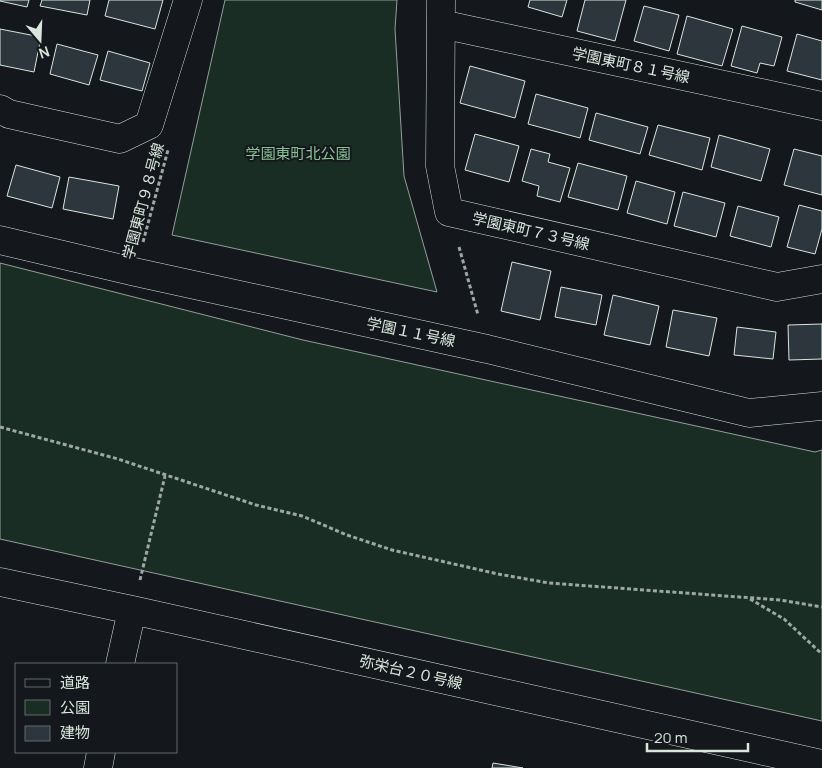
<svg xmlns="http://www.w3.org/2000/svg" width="822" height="768" viewBox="0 0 822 768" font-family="Manrope,'Noto Sans JP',sans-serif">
<rect width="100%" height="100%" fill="#14181c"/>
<path fill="#1a2d24" stroke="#939e99" d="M225,0H397L395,29L404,176L437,292L172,235Z
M0,263L303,340L815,452L822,450V721L0,539Z"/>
<path fill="#2c363c" stroke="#d8e6dc" d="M0,0H29L27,7L0,1Z
M42,0H90L87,15L40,6Z
M109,0H163L155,29L105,16Z
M530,0H567L562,17L528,7Z
M585,0H626L615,41L577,31Z
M795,0H822V10L795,2Z
M644,6L679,15L669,51L634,41Z
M687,16L733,29L722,66L677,54Z
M742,26L782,37L774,66L760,63L757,73L731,66Z
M0,29L41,37L34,72L0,65Z
M797,34L822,41V80L787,71Z
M57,44L98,55L89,85L50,74Z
M108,51L150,63L142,91L100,80Z
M470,66L525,81L515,118L460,103Z
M536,94L588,108L580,138L528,124Z
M596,113L648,127L640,154L589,140Z
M658,125L710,138L702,170L649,155Z
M475,134L519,146L509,182L465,170Z
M719,135L770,149L761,181L711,167Z
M531,149L550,154L548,162L570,168L560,202L537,196L539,186L522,181Z
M794,149L822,156V195L784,185Z
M578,163L627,176L618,210L568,197Z
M16,165L60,177L52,208L7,196Z
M69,177L119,186L113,219L63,209Z
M636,181L675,192L667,224L627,213Z
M683,192L725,203L716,237L674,226Z
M799,205L822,211V229L815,254L787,247Z
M738,206L779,217L771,247L730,236Z
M512,262L551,271L540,320L501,311Z
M561,287L602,295L596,325L555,317Z
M613,295L659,306L650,345L604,335Z
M673,310L717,318L709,356L666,347Z
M822,324V359L789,360L788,325Z
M737,327L776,332L773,359L734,355Z
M493,763L523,768H492Z"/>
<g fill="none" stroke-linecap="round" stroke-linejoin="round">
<g stroke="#d8e6dc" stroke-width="29">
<path id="minor" d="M441,0L440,166L449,212L777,287L822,279
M441,24L822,106
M0,109L9,114L120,139L149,125L188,0
M0,240L135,272L487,349L749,413L822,406
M0,582L132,610L822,764
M120,664L132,610
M98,768L101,752"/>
</g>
<path stroke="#9da8a2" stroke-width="3" stroke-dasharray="4 2.5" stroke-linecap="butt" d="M143,242L168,150
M459,247L478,315
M0,427L118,459L256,505L302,516L347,535L392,550L498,574L549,583L780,600L822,607
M140,580L165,476
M750,599L784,619L822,654"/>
<use href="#minor" stroke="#14181c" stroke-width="28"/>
</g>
<g text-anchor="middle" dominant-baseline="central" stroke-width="4" stroke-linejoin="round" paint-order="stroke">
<g font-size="15" fill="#d8e6dc" stroke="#14181c">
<text transform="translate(631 65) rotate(12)">学園東町８１号線</text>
<text transform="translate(143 201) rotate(-75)">学園東町９８号線</text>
<text transform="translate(531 231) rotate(13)">学園東町７３号線</text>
<text transform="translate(411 332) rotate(12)">学園１１号線</text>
<text transform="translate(411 672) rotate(13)">弥栄台２０号線</text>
</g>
<g font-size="15" fill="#8ac095" stroke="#14181c">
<text x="298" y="153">学園東町北公園</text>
</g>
</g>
<rect x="15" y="663" width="162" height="90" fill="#14181c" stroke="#626a69"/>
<rect x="25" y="679" width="25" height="8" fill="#14181c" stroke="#626a69"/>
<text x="60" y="688" font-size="15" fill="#d8e6dc">道路</text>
<rect x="25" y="700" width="25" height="15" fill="#1a2d24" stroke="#626a69"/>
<text x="60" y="713" font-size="15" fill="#d8e6dc">公園</text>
<rect x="25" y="726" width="25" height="15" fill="#2c363c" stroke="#626a69"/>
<text x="60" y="738" font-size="15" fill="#d8e6dc">建物</text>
<g transform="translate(40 40) rotate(161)" stroke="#14181c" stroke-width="4" paint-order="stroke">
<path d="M0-4L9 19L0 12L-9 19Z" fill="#d8e6dc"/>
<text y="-8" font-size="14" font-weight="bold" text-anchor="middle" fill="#d8e6dc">N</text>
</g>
<path d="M647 743v8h101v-8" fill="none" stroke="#d8e6dc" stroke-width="2.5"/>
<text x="654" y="743" font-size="15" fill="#d8e6dc" stroke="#14181c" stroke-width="4" paint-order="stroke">20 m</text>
</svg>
